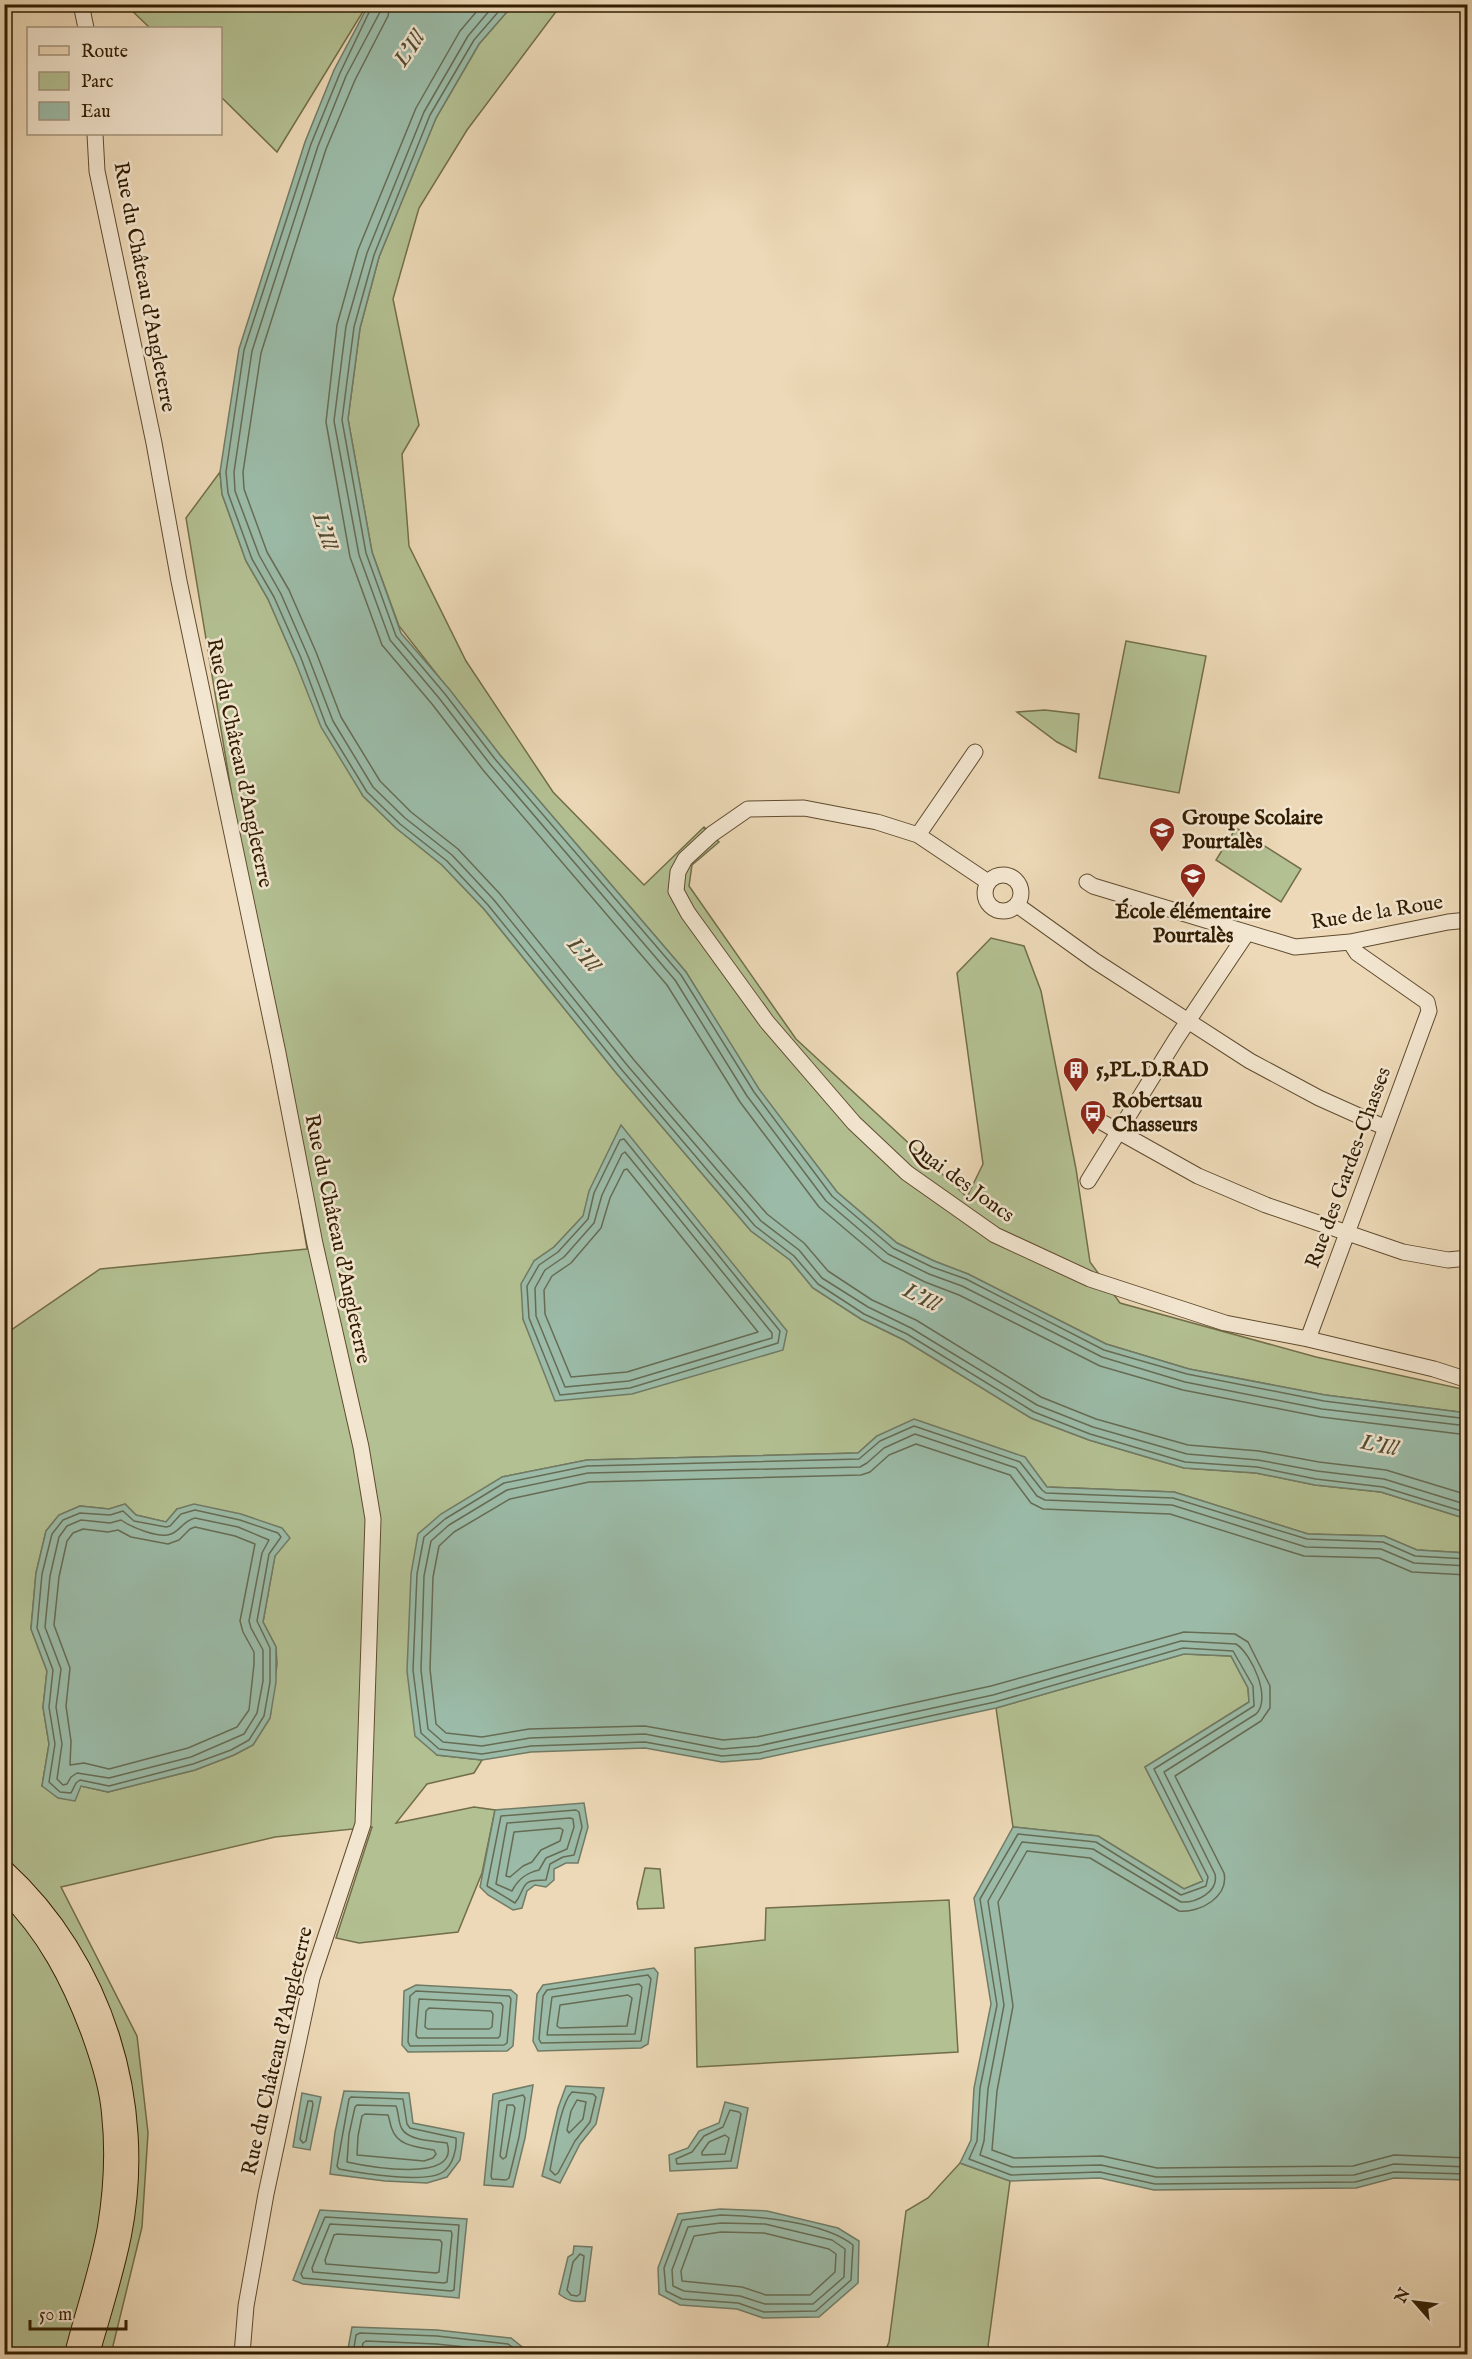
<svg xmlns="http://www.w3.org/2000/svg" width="1472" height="2359" viewBox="0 0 1472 2359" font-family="'IM FELL English',serif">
<rect width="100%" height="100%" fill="#edd9b7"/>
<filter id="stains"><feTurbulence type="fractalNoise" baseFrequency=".00333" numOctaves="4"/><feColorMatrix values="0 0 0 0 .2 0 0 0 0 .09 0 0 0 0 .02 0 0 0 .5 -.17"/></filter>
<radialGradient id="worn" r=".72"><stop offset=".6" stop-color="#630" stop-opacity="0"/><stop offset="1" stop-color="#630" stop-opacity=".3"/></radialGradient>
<path fill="#b3c092" stroke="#726e49" stroke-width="1.5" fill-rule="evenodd" d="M126,5H367L277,152L221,97L220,28H150Z
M513,5H561L467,130L419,208L393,299L419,425L402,454L409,546L466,661L553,792L644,885L704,827L719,842L692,865L689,886L796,1039L967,1197L983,1164L957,973L991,938L1024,946L1041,991L1076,1169L1090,1262L1120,1303L1316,1357L1467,1390V1413L1325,1395L1189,1369L1106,1344L968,1274L934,1261L897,1243L837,1192L758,1089L686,972L500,755L399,626L372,552L348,419L360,328L379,257L436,118L479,44Z
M220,472L222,494L246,561L268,599L295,661L363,796L396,828L442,865L484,909L617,1074L751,1231L790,1260L813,1288L861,1319L904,1340L1031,1418L1089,1440L1184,1468L1256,1473L1315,1485L1381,1492L1467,1519V1553L1417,1550L1384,1536L1308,1534L1174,1492L1047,1487L1024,1457L877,1436L858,1453L587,1460L502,1477L437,1755L482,1760L474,1773L427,1784L396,1823L474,1807L495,1810L482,1873L458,1932L359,1943L336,1938L372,1827L275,1837L61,1887L137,2036L148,2133L142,2227L111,2354H5L4,1335L100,1269L307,1249L186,518ZM583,1216L531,1337L523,1319L534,1261L554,1247ZM125,1504L136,1515L166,1522L177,1509L275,1555L263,1622L276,1647L277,1664L270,1718L253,1745L234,1755L195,1770L108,1792L81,1786H42L49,1744L43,1707L47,1671L31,1629L36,1573L46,1531L59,1515L80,1506L109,1509Z
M1126,641L1206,656L1179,793L1099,778Z
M1045,710L1079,714L1076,752L1057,742L1017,712Z
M1236,828L1301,869L1281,902L1216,860Z
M1184,1654L1231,1656L1248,1688L1249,1702L1145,1767L1203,1881L1184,1889L1098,1836L1013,1827L996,1708Z
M645,1868L660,1869L664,1908L638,1909L637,1903Z
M949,1900L958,2052L697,2067L695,1948L765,1940L766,1908Z
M960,2163L1010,2181L987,2354H884L889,2342L906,2211L928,2198Z"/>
<path fill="#9bbba8" stroke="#717b65" stroke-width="1.5" d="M369,4L513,5L479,44L436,118L379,257L360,328L348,419L372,552L401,633L450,690L500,755L686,972L759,1089L837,1192L897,1243L934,1261L968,1274L1106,1344L1189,1369L1325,1395L1467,1413V1519L1381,1492L1315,1485L1256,1473L1184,1468L1089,1440L1031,1418L904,1340L861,1319L813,1288L790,1260L751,1231L617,1074L484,909L442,865L396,828L363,796L321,727L295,661L268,599L246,561L222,494L220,472L239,349L305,142L334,70Z
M621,1125L787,1331L783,1350L632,1394L555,1401L523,1319L521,1284L534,1261L554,1247L583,1216L589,1191Z
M914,1419L1025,1457L1047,1487L1174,1492L1308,1534L1384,1536L1417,1550L1467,1553V2180L1394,2178L1356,2188L1154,2190L1100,2178L1010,2181L960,2163L971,2140L974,2088L991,2004L974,1898L1013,1827L1098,1836L1184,1889L1203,1881L1145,1767L1249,1702L1248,1688L1231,1656L1184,1654L996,1708L760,1759L722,1762L645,1748L531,1752L482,1760L437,1755L415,1736L407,1671L411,1574L418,1534L441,1514L502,1477L587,1460L858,1453L877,1436Z
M125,1504L136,1515L166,1522L177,1509L194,1504L241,1514L282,1528L290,1538L275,1556L263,1622L276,1647V1682L270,1718L253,1745L234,1755L195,1770L108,1792L81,1786L75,1801L58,1798L42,1786L49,1744L43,1707L47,1671L31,1629L36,1573L46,1531L59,1515L80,1506L109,1509Z
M584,1803L588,1827L578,1863H566L554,1869V1880L546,1887L535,1885L527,1891L522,1908L513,1910L488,1895L480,1887L495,1810Z
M654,1968L658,1973L648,2044L641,2048L538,2051L533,2041L537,1994L543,1985Z
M416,1985L511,1990L517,1995L513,2046L507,2051L408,2052L402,2045L404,1991Z
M533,2085L525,2138L513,2187L484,2185L493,2094Z
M566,2086L604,2088L596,2124L580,2144L560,2183L542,2176L558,2108Z
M344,2091L409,2093L413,2123L464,2133L460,2160L447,2177L427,2183L385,2181L330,2174L335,2132Z
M302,2093L321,2097L310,2150L293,2147Z
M725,2102L748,2108L737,2168L670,2171L669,2155L688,2148L699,2131L719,2123Z
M720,2209L767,2211L838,2228L859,2241L858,2283L819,2317L763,2318L737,2309L680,2305L659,2294L658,2268L678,2214Z
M320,2210L467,2219L459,2298L303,2284L293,2280Z
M574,2246L592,2247L585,2301C574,2303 567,2300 559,2294L568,2257L573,2254Z
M352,2327L437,2330L511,2338L531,2354H347Z"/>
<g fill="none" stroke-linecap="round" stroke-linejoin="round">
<path stroke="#666c54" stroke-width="1.5" d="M373,4L340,73L311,144L244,350L226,472L228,493L252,559L274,597L301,658L326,725L367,792L400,824L447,861L488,905L622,1070L755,1226L794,1256L818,1284L864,1314L907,1334L1034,1412L1090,1434L1185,1462L1257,1467L1316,1479L1383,1487L1468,1513
M381,4L380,12L346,76L318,146L252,351L234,472L235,491L259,555L281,594L308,656L333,721L373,787L405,818L452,855L494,900L627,1065L761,1221L799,1250L822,1278L868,1307L911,1328L1037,1405L1093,1427L1187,1454L1258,1460L1317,1471L1384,1479L1468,1505
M390,4L388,16L355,80L326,149L261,353L243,472L244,489L267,552L289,590L316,652L341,717L380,781L411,812L458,849L500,894L634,1060L767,1214L804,1243L828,1271L872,1300L916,1320L1041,1397L1096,1419L1188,1445L1259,1451L1319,1462L1386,1470L1468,1495
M483,4L460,31L416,108L358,250L337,325L326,422L350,557L382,645L432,704L483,770L667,985L740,1102L819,1207L883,1261L925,1282L959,1295L1100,1366L1183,1390L1321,1417L1468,1435
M495,4L468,36L424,112L367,253L346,326L334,421L359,555L390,640L439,698L490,764L675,980L747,1096L826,1201L888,1254L929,1274L962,1286L1102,1357L1185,1382L1322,1409L1468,1426
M505,4L474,40L430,115L374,255L354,327L342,420L366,553L396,636L445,694L495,759L681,975L754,1092L832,1196L893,1248L932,1267L966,1279L1104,1350L1187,1374L1324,1401L1468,1419
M624,1139L780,1331L778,1343L630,1388L560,1395L529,1318L527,1286L539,1265L558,1252L588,1219L594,1193L620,1140Z
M625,1152L772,1333V1338L629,1381L565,1387L536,1316L535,1288L545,1270L564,1257L594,1223L602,1195L622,1154Z
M627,1169L758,1332L627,1372L571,1377L545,1314L544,1290L552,1276L571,1263L601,1228L610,1198L624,1170Z
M195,1510L240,1520L278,1533L281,1537L269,1554L257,1621L270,1648V1682L264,1716L249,1740L231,1750L193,1764L109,1786L80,1780L76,1783L71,1793L60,1792L49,1782L55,1744L49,1707L53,1670L37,1628L42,1574L52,1534L63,1520L80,1513L110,1515L123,1511L134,1521L166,1527L170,1526L181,1514Z
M195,1518L238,1527L269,1540L262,1553L249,1621L251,1628L263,1650V1681L257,1713L244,1734L191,1757L109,1778L77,1773L71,1777L67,1784L63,1785L57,1779L62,1744L56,1707L61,1669L45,1627L50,1576L59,1537L67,1526L81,1520L110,1523L121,1520C131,1527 159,1539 171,1534C181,1530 183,1521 195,1518Z
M195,1527L235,1536L255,1544L240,1621L243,1632L254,1652V1664L249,1710L237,1727L188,1748L109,1769L84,1763L70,1765L71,1741L66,1706L70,1668L54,1625L59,1577L67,1541L73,1533L83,1529L108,1532L118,1530L131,1537L168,1544L179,1540L190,1529Z
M1468,1559L1415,1556L1383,1542L1307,1539L1173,1498L1046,1493L1042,1490L1020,1462L914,1426L880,1441L859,1459L587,1466L504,1483L445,1519L424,1537L417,1574L413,1670L421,1733L439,1749L482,1754L531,1746L645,1742L722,1756L759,1753L995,1702L1183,1648L1233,1651L1253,1686L1254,1706L1154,1769L1208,1877L1206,1886L1181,1895L1096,1842L1018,1834L980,1899L997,2005L980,2088L977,2141L969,2159L1011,2175L1100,2172L1155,2184L1355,2182L1394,2172L1468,2174
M1468,1566L1414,1563L1381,1549L1306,1547L1172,1505L1045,1500L1037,1496L1016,1468L915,1434L884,1448L867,1463L860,1467L588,1473L507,1490L449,1525L431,1541L424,1576L421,1670L428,1729L443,1742L482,1746L530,1738L645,1734L722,1749L758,1746L993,1695L1181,1641L1236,1644C1252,1654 1272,1699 1256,1714L1164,1772L1215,1874C1219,1892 1196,1903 1181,1902L1093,1849L1022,1842L988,1901L1004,2005L988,2089L984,2141L980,2155L1012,2167L1101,2165L1156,2177L1354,2175L1394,2164L1468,2167
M1468,1575L1412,1572L1379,1558L1304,1556L1170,1514L1043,1509L1031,1503L1010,1475L916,1444L889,1455L870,1472L861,1475L589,1482L510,1499L454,1532L439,1546L433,1577L430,1669L436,1724L446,1733L482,1737L529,1729L645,1726L723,1740L757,1737L991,1686L1184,1632L1235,1634L1248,1642L1270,1686V1708L1261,1721L1175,1776L1224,1873C1229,1897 1200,1913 1179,1911L1090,1858L1027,1851L998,1902L1013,2006L997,2091L992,2150L1014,2158L1102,2156L1157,2168L1353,2166L1394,2155L1468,2158
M576,1810L579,1812L582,1827L574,1855L563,1857L550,1864L546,1880C518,1880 528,1886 515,1903L487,1886L501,1816Z
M570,1818L573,1819L574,1827L567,1849L546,1858L539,1870C526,1873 518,1879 512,1891L496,1884L507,1823Z
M560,1828L563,1830L560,1841L541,1850L532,1862L523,1866L510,1877L506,1876L514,1832Z
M648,1975L651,1979L641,2041L541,2043L539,2039L543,1996L547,1990Z
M639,1984L642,1987L635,2034L547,2035L552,1997Z
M416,1991L509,1996L511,1999L507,2043L504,2045L410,2046L408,2042L410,1996Z
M628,1995L632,1998L627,2026L560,2028L557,2026L560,2005Z
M419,1999L501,2003L503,2006L500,2036L498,2038H418L416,2035Z
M429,2008L491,2011L493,2014L492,2027L489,2029H428L425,2027L426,2011Z
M572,2092L593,2094L596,2097L590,2122L575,2141L558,2173L555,2175L550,2170C554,2151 560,2104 572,2092Z
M523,2095L525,2098L519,2137L509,2178L506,2180L492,2179L491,2176L499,2101Z
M351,2097L403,2099L407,2124L410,2128L456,2138C457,2149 453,2165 443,2172C426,2184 360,2173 339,2169L337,2166L349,2099Z
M577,2100L586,2102L583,2119L569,2133L567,2130L571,2111Z
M308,2101H312L313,2104L306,2141L303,2143L300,2139Z
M357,2105L396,2106C399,2113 398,2123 402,2129C409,2141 435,2141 447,2143C461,2184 365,2166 347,2162L349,2134L355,2107Z
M507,2105H513L515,2108L506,2157L503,2159L500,2156Z
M730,2110L739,2112L741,2114L731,2161L677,2164L676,2159L692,2152L704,2136L723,2127Z
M365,2114L388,2115C390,2120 390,2125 392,2129C398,2147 419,2147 434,2150L436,2154L433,2158L424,2161L357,2155L358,2136L362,2116Z
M725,2135L729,2138L725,2154L702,2155V2152L709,2142Z
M721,2215C757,2216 825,2222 853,2245L851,2280L816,2311L764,2312L738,2303L682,2299L666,2291L664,2268L682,2220Z
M325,2217L459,2225L454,2290L451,2291L303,2278L301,2274Z
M721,2223L765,2224L832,2240L845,2249L844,2277L813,2304H765L740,2296L684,2291L673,2286L672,2270L688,2227Z
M330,2224L451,2231L452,2234L447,2282L444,2283L313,2272L312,2268Z
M721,2232L764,2233L829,2249L836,2254L835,2272L810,2295H766L742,2287L682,2281L681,2271L694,2236Z
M337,2234L440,2240L442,2243L439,2272L436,2273L326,2264L325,2260L334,2235Z
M580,2254L584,2256L580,2294L577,2296L571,2295L567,2290L573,2262Z
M353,2354L356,2335L360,2333L437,2336L508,2344L522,2354
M361,2354L363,2343L366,2341L436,2344L505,2351L510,2354
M370,2354L373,2350L451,2354"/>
<g stroke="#604b2e" stroke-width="17">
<path id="minor" d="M81,4L86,28
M95,134L97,171L154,443L179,581L278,1053L315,1244L361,1447L373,1519L363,1824L312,1978L266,2194L246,2306L242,2354
M918,835L975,752
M985 893a18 18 0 1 1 36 0a18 18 0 1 1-36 0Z
M988,882L918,835L877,822L804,808L748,809L712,834L685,859L678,872L676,891L688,913L767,1022L854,1123L907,1173L995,1235L1090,1279L1225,1323L1308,1339L1434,1369L1468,1380
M1087,882L1093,886L1295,947L1350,942L1448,922L1468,920
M1017,905L1095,961L1250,1061L1319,1098L1386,1128
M1089,1115L1198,1176L1266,1205L1403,1252L1448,1260L1468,1258
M1088,1181L1176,1039L1247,933
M1308,1339L1429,1011L1427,1002L1357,953L1350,942"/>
</g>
<g stroke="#311c00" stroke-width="20">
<path id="major" d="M4,1869C104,1960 148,2103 122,2235C114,2275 101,2315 90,2354
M4,1891C46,1932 71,1980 91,2034C100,2059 109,2086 111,2113C115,2150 113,2190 107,2227C100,2268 84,2314 74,2354"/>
</g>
<use href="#minor" stroke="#f3e6d0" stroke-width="15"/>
<use href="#major" stroke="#edd9b7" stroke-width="18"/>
</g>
<defs>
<g id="school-pin" transform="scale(1.35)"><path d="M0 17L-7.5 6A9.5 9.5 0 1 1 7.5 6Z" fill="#8f2418" stroke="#f3e6d0"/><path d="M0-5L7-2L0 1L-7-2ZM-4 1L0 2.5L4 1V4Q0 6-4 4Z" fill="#fff"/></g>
<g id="building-pin" transform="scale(1.35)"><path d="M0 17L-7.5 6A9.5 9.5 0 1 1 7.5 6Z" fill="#8f2418" stroke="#f3e6d0"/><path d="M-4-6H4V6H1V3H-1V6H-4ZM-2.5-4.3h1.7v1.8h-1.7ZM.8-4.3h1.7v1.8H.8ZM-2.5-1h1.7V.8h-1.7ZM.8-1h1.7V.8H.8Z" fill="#fff"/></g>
<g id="bus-pin" transform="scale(1.35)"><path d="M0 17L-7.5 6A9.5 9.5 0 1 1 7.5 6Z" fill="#8f2418" stroke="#f3e6d0"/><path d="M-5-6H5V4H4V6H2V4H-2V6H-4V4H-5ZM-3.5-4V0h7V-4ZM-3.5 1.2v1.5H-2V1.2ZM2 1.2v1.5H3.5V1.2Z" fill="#fff"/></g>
</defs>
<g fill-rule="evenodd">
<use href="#school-pin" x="1162" y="830"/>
<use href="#school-pin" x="1193" y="876"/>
<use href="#building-pin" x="1076" y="1070"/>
<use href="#bus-pin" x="1093" y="1113"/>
</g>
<g text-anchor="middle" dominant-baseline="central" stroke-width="5" stroke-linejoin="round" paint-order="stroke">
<g font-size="21" fill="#311c00" stroke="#f3e6d0">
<text transform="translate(144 287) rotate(79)">Rue du Château d'Angleterre</text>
<text transform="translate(239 763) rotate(78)">Rue du Château d'Angleterre</text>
<text transform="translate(1377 913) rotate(-9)">Rue de la Roue</text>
<text transform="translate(1349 1168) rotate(-70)">Rue des Gardes-Chasses</text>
<text transform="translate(960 1181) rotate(36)">Quai des Joncs</text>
<text transform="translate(337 1239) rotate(78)">Rue du Château d'Angleterre</text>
<text transform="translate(278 2051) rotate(-77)">Rue du Château d'Angleterre</text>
</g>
<g font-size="21" font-weight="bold" fill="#311c00" stroke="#f3e6d0" text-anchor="start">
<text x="1182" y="818">Groupe Scolaire<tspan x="1182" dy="24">Pourtalès</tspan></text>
<text x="1193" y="912" text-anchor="middle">École élémentaire<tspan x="1193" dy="24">Pourtalès</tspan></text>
<text x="1096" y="1070">5,PL.D.RAD</text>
<text x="1112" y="1101">Robertsau<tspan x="1112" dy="24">Chasseurs</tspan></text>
</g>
<g font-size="22" font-style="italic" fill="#514c32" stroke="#f3e6d0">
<text transform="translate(410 49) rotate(-56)">L'Ill</text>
<text transform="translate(324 531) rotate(72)">L'Ill</text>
<text transform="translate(583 955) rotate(50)">L'Ill</text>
<text transform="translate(921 1298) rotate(27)">L'Ill</text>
<text transform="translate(1379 1446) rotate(11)">L'Ill</text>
</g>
</g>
<rect width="1472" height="2359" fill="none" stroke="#edd9b7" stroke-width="24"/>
<rect x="6" y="6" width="1460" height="2347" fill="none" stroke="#311c00" stroke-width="3"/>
<rect x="12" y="12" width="1448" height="2335" fill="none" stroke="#311c00" stroke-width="1.5"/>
<rect x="27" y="27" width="195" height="108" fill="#f3e6d0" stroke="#a5957d" stroke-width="1.5"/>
<rect x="39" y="46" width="30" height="9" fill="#edd9b7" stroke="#a5957d" stroke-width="1.5"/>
<text x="81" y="57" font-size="18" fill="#311c00">Route</text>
<rect x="39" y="72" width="30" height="18" fill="#b3c092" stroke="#a5957d" stroke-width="1.5"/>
<text x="81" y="87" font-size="18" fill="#311c00">Parc</text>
<rect x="39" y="102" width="30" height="18" fill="#9bbba8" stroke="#a5957d" stroke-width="1.5"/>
<text x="81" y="117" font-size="18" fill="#311c00">Eau</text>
<g transform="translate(1415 2302) rotate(298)" stroke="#f3e6d0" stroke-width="4.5" paint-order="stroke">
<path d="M0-4.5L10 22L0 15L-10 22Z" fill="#311c00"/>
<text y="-9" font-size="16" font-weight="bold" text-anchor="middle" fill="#311c00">N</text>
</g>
<path d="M30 2320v9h96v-9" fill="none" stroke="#311c00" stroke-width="3"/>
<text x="39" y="2320" font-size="18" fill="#311c00" stroke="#f3e6d0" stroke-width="4.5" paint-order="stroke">50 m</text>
<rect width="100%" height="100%" filter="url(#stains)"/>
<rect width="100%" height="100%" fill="url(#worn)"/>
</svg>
